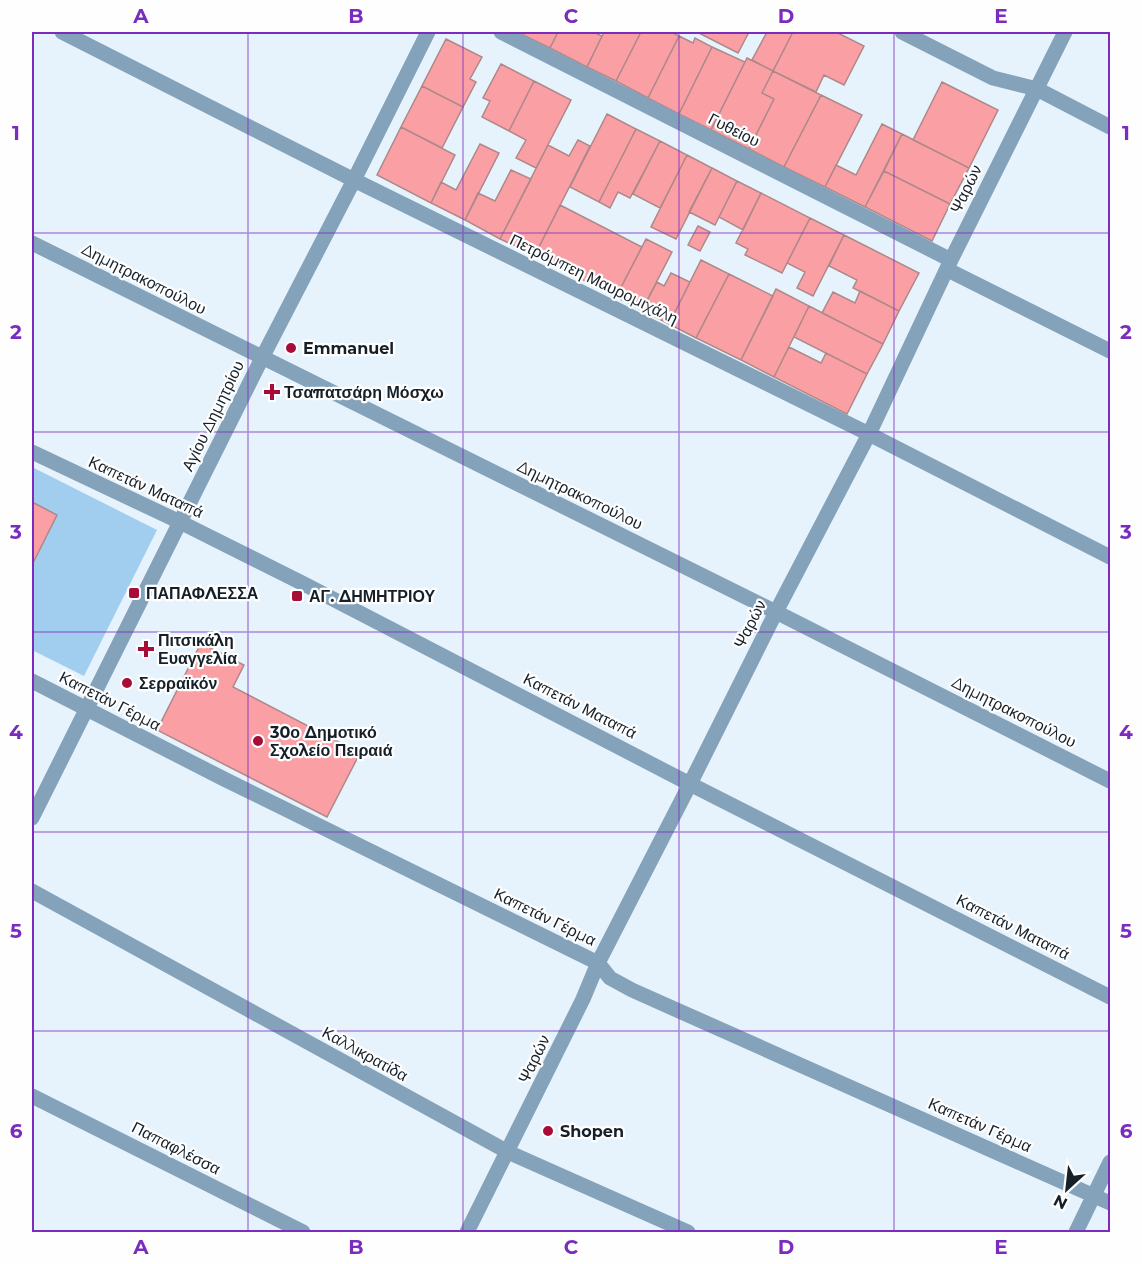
<svg xmlns="http://www.w3.org/2000/svg" width="1142" height="1264" viewBox="0 0 1142 1264" font-family="Montserrat,sans-serif">
<rect width="100%" height="100%" fill="#e6f3fd"/>
<path fill="#a1cdef" d="M32,467L157,530L84,676L32,650Z"/>
<path fill="#faa0a5" stroke="#ae8889" stroke-width="1.5" d="M517,32H558L550,48Z
M558,32H593L602,36L587,67L550,48Z
M604,32H641L616,81L587,67Z
M641,32H671L679,36L648,98L616,81Z
M697,32H749L738,53Z
M767,32H793L773,71L752,60Z
M793,32H836L864,46L844,85L824,75L816,92L773,71Z
M679,36L693,43L695,38L712,47L679,114L648,98Z
M446,39L482,57L470,79L476,82L463,107L422,86Z
M712,47L745,62L711,130L679,114Z
M747,58L773,71L762,93L774,99L749,149L711,130Z
M501,64L534,81L509,131L482,117L490,101L483,98Z
M773,71L821,95L784,167L749,149L774,99L762,93Z
M534,81L571,100L536,168L516,158L526,140L509,131Z
M942,82L998,110L969,168L913,140Z
M422,86L463,107L442,148L401,127Z
M821,95L862,115L825,187L784,167Z
M607,114L636,129L599,202L570,187Z
M882,124L902,134L865,207L825,187L836,165L856,175Z
M401,127L455,155L431,203L377,175Z
M636,129L660,141L630,198L618,192L610,208L599,202Z
M902,134L969,168L950,204L884,171Z
M578,140L590,146L535,255L500,239L548,145L569,156Z
M660,141L687,155L660,208L633,194Z
M480,144L499,153L465,220L431,203L441,182L456,190Z
M687,155L712,168L676,239L651,227Z
M712,168L737,181L715,225L689,212Z
M511,170L531,179L500,239L465,220L478,193L495,201Z
M884,171L950,204L932,241L865,207Z
M737,181L761,193L743,230L719,217Z
M761,193L810,218L782,273L745,255L748,249L736,243Z
M560,205L642,247L616,297L535,255Z
M810,218L844,235L813,296L797,288L805,272L787,263Z
M698,226L710,232L700,251L688,245Z
M844,235L919,273L899,311L853,288L857,280L829,266Z
M646,239L672,252L642,310L616,297Z
M701,260L729,274L696,338L669,324Z
M671,273L690,282L669,324L642,310L657,282L664,286Z
M729,274L773,296L741,360L696,338Z
M776,289L809,306L774,377L741,360Z
M860,291L899,311L883,344L822,313L833,292L855,303Z
M809,306L883,344L867,374L794,337Z
M789,347L821,363L826,353L867,374L847,414L774,377Z
M32,502L57,515L32,565Z
M201,643L244,665L233,687L360,753L327,817L157,730Z"/>
<g fill="none" stroke-linecap="round" stroke-linejoin="round">
<path stroke="#84a2b9" stroke-width="15" d="M62,32L354,180L869,434L1110,557
M501,32L951,260
M902,32L993,78L1037,89L1110,127
M32,243L776,612L1110,781
M948,270L1110,351
M32,452L180,522L304,584L690,784L1110,997
M32,681L224,779L598,963L610,978L632,990L1110,1203
M32,818L262,358L354,180L428,32
M32,891L508,1152L688,1232
M32,1096L303,1232
M467,1232L583,999L598,963L690,784L776,612L869,434L951,260L1065,32
M1076,1232L1110,1162"/>
</g>
<path fill="none" stroke="#7b2cbf" stroke-width="1.5" stroke-opacity="0.55" d="M248,32V1232M463,32V1232M679,32V1232M894,32V1232M32,233H1110M32,432H1110M32,632H1110M32,832H1110M32,1031H1110"/>
<g fill="#a70d36" stroke="#fefefe" stroke-width="2">
<circle cx="291" cy="348" r="6"/>
<path d="M269 383h6v6h6v6h-6v6h-6v-6h-6v-6h6z"/>
<rect x="128" y="587" width="12" height="12" rx="3"/>
<rect x="291" y="590" width="12" height="12" rx="3"/>
<path d="M143 640h6v6h6v6h-6v6h-6v-6h-6v-6h6z"/>
<circle cx="127" cy="683" r="6"/>
<circle cx="258" cy="741" r="6"/>
<circle cx="548" cy="1131" r="6"/>
</g>
<g text-anchor="middle" dominant-baseline="central" stroke-width="4.5" stroke-linejoin="round" paint-order="stroke">
<g font-size="16" fill="#141f28" stroke="#fefefe">
<text transform="translate(734 130) rotate(27)">Γυθείου</text>
<text transform="translate(966 189) rotate(-64)">Ψαρών</text>
<text transform="translate(144 279) rotate(27)">Δημητρακοπούλου</text>
<text transform="translate(594 279) rotate(26)">Πετρόμπεη Μαυρομιχάλη</text>
<text transform="translate(213 416) rotate(-64)">Αγίου Δημητρίου</text>
<text transform="translate(146 487) rotate(25)">Καπετάν Ματαπά</text>
<text transform="translate(580 495) rotate(26)">Δημητρακοπούλου</text>
<text transform="translate(750 624) rotate(-63)">Ψαρών</text>
<text transform="translate(110 701) rotate(27)">Καπετάν Γέρμα</text>
<text transform="translate(580 706) rotate(27)">Καπετάν Ματαπά</text>
<text transform="translate(1014 712) rotate(27)">Δημητρακοπούλου</text>
<text transform="translate(545 917) rotate(26)">Καπετάν Γέρμα</text>
<text transform="translate(1013 927) rotate(27)">Καπετάν Ματαπά</text>
<text transform="translate(365 1054) rotate(29)">Καλλικρατίδα</text>
<text transform="translate(534 1059) rotate(-64)">Ψαρών</text>
<text transform="translate(980 1125) rotate(24)">Καπετάν Γέρμα</text>
<text transform="translate(176 1148) rotate(27)">Παπαφλέσσα</text>
</g>
<g font-size="16" font-weight="bold" fill="#141f28" stroke="#fefefe" text-anchor="start">
<text x="303" y="348">Emmanuel</text>
<text x="284" y="392">Τσαπατσάρη Μόσχω</text>
<text x="146" y="593">ΠΑΠΑΦΛΕΣΣΑ</text>
<text x="309" y="596">ΑΓ. ΔΗΜΗΤΡΙΟΥ</text>
<text x="158" y="640">Πιτσικάλη<tspan x="158" dy="18">Ευαγγελία</tspan></text>
<text x="139" y="683">Σερραϊκόν</text>
<text x="270" y="732">30ο Δημοτικό<tspan x="270" dy="18">Σχολείο Πειραιά</tspan></text>
<text x="560" y="1131">Shopen</text>
</g>
</g>
<rect width="1142" height="1264" fill="none" stroke="#fefefe" stroke-width="66"/>
<g transform="translate(1067 1189) rotate(207)" stroke="#fefefe" stroke-width="4.5" paint-order="stroke">
<path d="M0-4.5L10 22L0 15L-10 22Z" fill="#141f28"/>
<text y="-9" font-size="16" font-weight="bold" text-anchor="middle" fill="#141f28">N</text>
</g>
<rect x="33" y="33" width="1076" height="1198" fill="none" stroke="#7b2cbf" stroke-width="2"/>
<g font-size="20" text-anchor="middle" font-weight="bold" fill="#7b2cbf">
<text x="141" y="23">A</text>
<text x="356" y="23">B</text>
<text x="571" y="23">C</text>
<text x="786" y="23">D</text>
<text x="1001" y="23">E</text>
<text x="16" y="140">1</text>
<text x="1126" y="140">1</text>
<text x="16" y="339">2</text>
<text x="1126" y="339">2</text>
<text x="16" y="539">3</text>
<text x="1126" y="539">3</text>
<text x="16" y="739">4</text>
<text x="1126" y="739">4</text>
<text x="16" y="938">5</text>
<text x="1126" y="938">5</text>
<text x="16" y="1138">6</text>
<text x="1126" y="1138">6</text>
<text x="141" y="1254">A</text>
<text x="356" y="1254">B</text>
<text x="571" y="1254">C</text>
<text x="786" y="1254">D</text>
<text x="1001" y="1254">E</text>
</g>
</svg>
